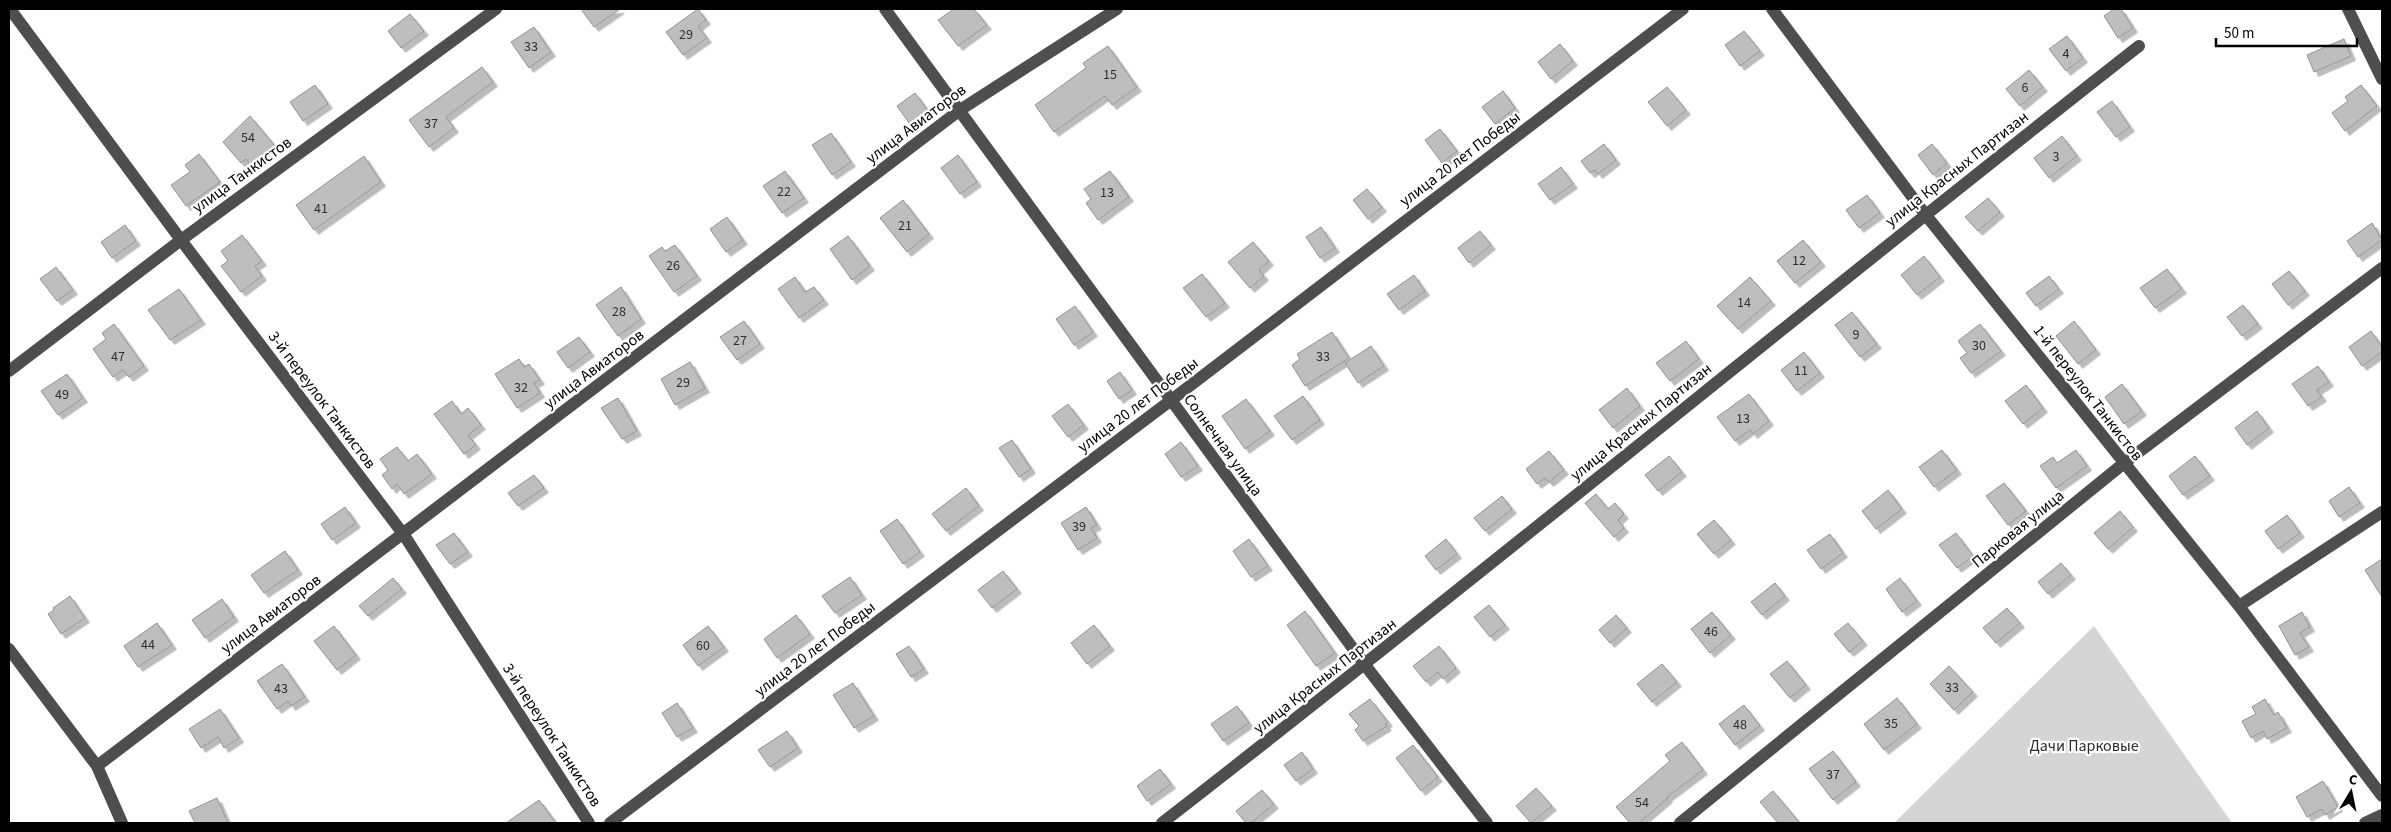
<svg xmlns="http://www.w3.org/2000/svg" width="2391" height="832" viewBox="0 0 2391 832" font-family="'Source Sans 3',sans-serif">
<defs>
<filter id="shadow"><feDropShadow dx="4.5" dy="4.5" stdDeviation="0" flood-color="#0004"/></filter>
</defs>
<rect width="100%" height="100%" fill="#fff"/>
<path fill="#d5d5d5" d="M2094,626L2232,823H1894Z"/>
<path fill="#bebebe" stroke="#929292" filter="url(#shadow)" d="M581,9H620L594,27Z
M698,9L706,20L698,26L707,38L683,55L666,32Z
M954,9H974L987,25L958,46L938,20Z
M2114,9H2121L2133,28L2118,38L2104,16Z
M410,14L424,31L401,48L388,31Z
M534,27L551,52L529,68L511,42Z
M1744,31L1760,51L1740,66L1725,45Z
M2067,36L2083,58L2066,71L2049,49Z
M2344,39L2351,56L2314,72L2307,55Z
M1560,44L1573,61L1551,79L1538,62Z
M1108,46L1137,87L1112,105L1105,96L1054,132L1035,105L1086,68L1083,63Z
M482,67L493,82L446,117L454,128L429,147L409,120Z
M2029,70L2043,87L2020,106L2006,89Z
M315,85L328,104L303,121L290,102Z
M2361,85L2377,106L2345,131L2332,113L2348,101L2345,97Z
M1667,87L1686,110L1667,126L1648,102Z
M1503,91L1515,108L1495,124L1482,107Z
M915,93L928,111L910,124L897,106Z
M2112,101L2130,127L2116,137L2097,112Z
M250,116L275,146L251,166L246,159L241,163L223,142Z
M1440,129L1457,151L1442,163L1425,140Z
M831,133L851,162L832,175L812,145Z
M2062,136L2077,156L2049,178L2034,158Z
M1604,144L1616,160L1598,174L1595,170L1590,173L1581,161Z
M1932,144L1947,163L1933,175L1918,155Z
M199,154L220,182L186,206L171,185L190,172L185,165Z
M958,155L977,182L960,194L941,168Z
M364,156L381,182L314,230L296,205Z
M1561,167L1573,184L1550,200L1538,184Z
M785,171L804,198L782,213L763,186Z
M1110,171L1129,197L1098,220L1086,203L1091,199L1084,189Z
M1367,189L1382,207L1368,219L1353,200Z
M1867,195L1880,213L1859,228L1846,210Z
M1988,198L2000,212L1978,231L1965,217Z
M903,200L929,234L907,252L880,218Z
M727,217L743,240L726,252L710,229Z
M2372,223L2382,240L2358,257L2347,241Z
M125,225L136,241L112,258L101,242Z
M1321,227L1335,248L1320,258L1306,237Z
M1480,231L1491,245L1469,263L1458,248Z
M242,235L262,261L255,266L262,276L241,292L221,266L228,261L221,251Z
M848,236L870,266L852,280L830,249Z
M1803,240L1821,262L1795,283L1777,261Z
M1253,242L1269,261L1259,270L1264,276L1250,288L1228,262Z
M675,245L697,276L674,292L649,256L662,247L665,251Z
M1924,256L1940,277L1917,295L1901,275Z
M56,267L73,290L57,301L40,279Z
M2167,269L2182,289L2155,308L2140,288Z
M2289,271L2305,291L2288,305L2272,284Z
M1202,274L1225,303L1206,317L1183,288Z
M1414,275L1425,291L1399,310L1387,294Z
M2049,276L2059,289L2036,306L2026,293Z
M795,277L805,292L814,287L824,300L799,318L778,289Z
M1750,277L1771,301L1738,329L1717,306Z
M621,287L641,319L618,336L596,305Z
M179,289L201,320L170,340L148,310Z
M2243,305L2258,324L2242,336L2227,317Z
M1075,306L1093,332L1074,345L1056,319Z
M1852,312L1877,344L1860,357L1835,325Z
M744,321L760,344L737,360L720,337Z
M2074,321L2096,350L2078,364L2056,336Z
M114,324L144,366L129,377L123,370L113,377L93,349L106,339L102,333Z
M1980,324L2001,351L1971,373L1960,358L1967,353L1958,341Z
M2371,331L2382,347V352L2362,366L2349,347Z
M1332,332L1349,358L1305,386L1292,365L1300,359L1297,354Z
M579,337L590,352L568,368L557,352Z
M1686,341L1699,359L1670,381L1656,363Z
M1371,346L1384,366L1358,383L1345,363Z
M1804,352L1820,373L1797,391L1781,370Z
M519,359L524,367L529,364L540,380L534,383L540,393L517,408L495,374Z
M690,362L705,388L675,405L661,379Z
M2318,366L2329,382L2317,390L2322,397L2308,406L2292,384Z
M1120,372L1132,390L1119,399L1107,381Z
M67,374L83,398L58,415L41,391Z
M2122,384L2142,411L2124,424L2105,397Z
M2026,385L2043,408L2023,424L2005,401Z
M1627,388L1640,406L1613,428L1599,410Z
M1749,394L1769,421L1753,434L1750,430L1735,441L1717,417Z
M1303,396L1320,420L1292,440L1274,416Z
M618,398L637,431L622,439L601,408Z
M1246,399L1270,431L1245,449L1222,416Z
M452,401L461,414L468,408L481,425L468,435L476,445L464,454L434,414Z
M1068,404L1084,425L1068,437L1052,416Z
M2257,411L2269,428L2247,445L2235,428Z
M1012,440L1031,469L1019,477L999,448Z
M1181,442L1198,466L1181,477L1165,454Z
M397,447L408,461L417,454L432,474L404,494L397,484L392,489L382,475L388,470L380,459Z
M1942,450L1957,470L1934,487L1919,467Z
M2076,450L2087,466L2056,488L2040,466L2053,457L2057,463Z
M1549,451L1564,470L1549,482L1545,478L1537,484L1526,469Z
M1669,456L1682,472L1658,491L1645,475Z
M2195,456L2210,476L2183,495L2169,476Z
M534,475L544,488L518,506L508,493Z
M2004,483L2026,511L2008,525L1986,496Z
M2349,487L2360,503L2339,517L2329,501Z
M966,488L979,506L946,531L932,514Z
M1888,490L1902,509L1876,529L1862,511Z
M1596,494L1608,509L1615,503L1624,514L1618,520L1624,528L1614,537L1585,503Z
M1502,496L1512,509L1485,531L1474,518Z
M345,507L356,523L332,540L321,524Z
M1086,507L1097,525L1091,528L1097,538L1078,550L1061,523Z
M2120,511L2133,527L2108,549L2094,533Z
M2287,515L2300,533L2278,549L2265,531Z
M897,519L920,552L903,564L880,531Z
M1714,520L1731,540L1714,554L1697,534Z
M454,533L468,552L450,564L436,545Z
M1956,533L1973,556L1957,568L1939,545Z
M1830,534L1843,553L1821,569L1807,550Z
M1249,539L1268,566L1251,577L1233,551Z
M1446,539L1457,554L1436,570L1425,556Z
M285,551L298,570L264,593L251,575Z
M2382,559V597L2365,570Z
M2061,563L2071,575L2048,594L2038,582Z
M1003,571L1017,589L992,608L978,590Z
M850,577L862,595L835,613L822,596Z
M393,578L402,589L368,616L359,606Z
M1900,578L1917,601L1902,612L1886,589Z
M1775,583L1785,596L1762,615L1751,602Z
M70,596L85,618L61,634L48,614L54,610L53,608Z
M222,599L234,617L205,638L192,620Z
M1489,605L1505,625L1490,637L1474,617Z
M2007,608L2020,623L1996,643L1983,628Z
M1305,611L1335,653L1316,666L1287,625Z
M1712,612L1731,635L1710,653L1691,629Z
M2302,612L2310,627L2300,633L2309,647L2295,655L2279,626Z
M796,615L810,634L777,658L764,639Z
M1616,615L1627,628L1610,643L1599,630Z
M157,623L172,645L138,667L124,646Z
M1848,623L1863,641L1849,652L1834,634Z
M1094,625L1110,646L1087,664L1071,643Z
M334,626L356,655L337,670L314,641Z
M708,626L724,647L698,666L683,645Z
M909,646L924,669L911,677L896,654Z
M1439,646L1456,668L1443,679L1438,672L1426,682L1413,666Z
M1787,661L1806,685L1790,698L1770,674Z
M282,664L305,697L291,706L288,701L277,709L257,681Z
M1662,664L1677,682L1652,702L1637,684Z
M1949,666L1973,692L1954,710L1930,684Z
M853,683L874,716L854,728L833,695Z
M1897,698L1917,724L1884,750L1864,724Z
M1370,699L1388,722L1385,724L1387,726L1363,741L1355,730L1359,726L1349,714Z
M2265,699L2274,715L2278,712L2287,728L2267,739L2263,731L2251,738L2242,721L2256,714L2252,707Z
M677,703L693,728L677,737L662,713Z
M1744,705L1760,726L1735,745L1719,724Z
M1237,706L1249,723L1223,741L1211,724Z
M220,709L239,738L224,748L218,737L201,748L189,729Z
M787,731L798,748L770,767L758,750Z
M1682,742L1703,770L1667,797L1668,798L1639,823H1630L1616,807L1670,761L1665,755Z
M1413,745L1438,777L1421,791L1396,758Z
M1833,751L1856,782L1833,800L1809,769Z
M1302,752L1313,769L1296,781L1284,765Z
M1160,769L1171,784L1147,801L1137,786Z
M2323,781L2338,807L2325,815L2322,809L2307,817L2296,797Z
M1536,788L1552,806L1531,823L1516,806Z
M1262,790L1274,804L1251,823H1246L1236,811Z
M1773,791L1800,823H1778L1760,802Z
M217,798L228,823H195L189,811Z
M539,800L556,823H506Z"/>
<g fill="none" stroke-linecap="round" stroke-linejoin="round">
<path stroke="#4e4e4e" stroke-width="12" d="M10,9L181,240L404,535L589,823
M885,9L1365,665L1487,823
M1772,9L1925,214L2239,606L2382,796
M2348,9L2382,79
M9,371L181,240L496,9
M2239,606L2382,512
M9,649L97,766L122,823
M97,766L960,110L1117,9
M610,823L1170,401L1683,9
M1162,823C1491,568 1811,303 2139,46
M1680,823L2123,464L2382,268
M2365,823L2382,815"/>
</g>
<g text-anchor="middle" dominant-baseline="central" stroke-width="4.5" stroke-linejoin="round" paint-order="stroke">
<g font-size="14" fill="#303030">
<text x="686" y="35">29</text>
<text x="531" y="47">33</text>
<text x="2066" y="54">4</text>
<text x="1110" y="75">15</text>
<text x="2025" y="88">6</text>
<text x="431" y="124">37</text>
<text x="248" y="138">54</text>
<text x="2056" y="157">3</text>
<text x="784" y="192">22</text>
<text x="1107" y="193">13</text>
<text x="321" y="209">41</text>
<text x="905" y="226">21</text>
<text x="1799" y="261">12</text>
<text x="673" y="266">26</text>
<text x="1744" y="303">14</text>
<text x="619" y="312">28</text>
<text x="1856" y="335">9</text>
<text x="740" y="341">27</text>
<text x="1979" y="346">30</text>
<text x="118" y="357">47</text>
<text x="1323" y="357">33</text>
<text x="1801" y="371">11</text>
<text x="683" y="383">29</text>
<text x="521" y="388">32</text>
<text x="62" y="395">49</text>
<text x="1743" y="419">13</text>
<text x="1079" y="527">39</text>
<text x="1711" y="632">46</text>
<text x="148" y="645">44</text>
<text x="703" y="646">60</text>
<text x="1952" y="688">33</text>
<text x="281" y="689">43</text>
<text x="1891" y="724">35</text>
<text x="1740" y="725">48</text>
<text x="1833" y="775">37</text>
<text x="1642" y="803">54</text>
</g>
<g font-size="16" fill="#000" stroke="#fff">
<text transform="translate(916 124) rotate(-37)">улица Авиаторов</text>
<text transform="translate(1460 159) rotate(-37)">улица 20 лет Победы</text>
<text transform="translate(1957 169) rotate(-38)">улица Красных Партизан</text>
<text transform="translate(242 175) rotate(-36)">улица Танкистов</text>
<text transform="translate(594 369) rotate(-37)">улица Авиаторов</text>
<text transform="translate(2088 393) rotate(52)">1-й переулок Танкистов</text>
<text transform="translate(322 400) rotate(53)">3-й переулок Танкистов</text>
<text transform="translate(1138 405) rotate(-37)">улица 20 лет Победы</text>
<text transform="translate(1641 422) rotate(-39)">улица Красных Партизан</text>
<text transform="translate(1223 445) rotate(54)">Солнечная улица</text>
<text transform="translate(2018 529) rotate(-39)">Парковая улица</text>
<text transform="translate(271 614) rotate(-37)">улица Авиаторов</text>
<text transform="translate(815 649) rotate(-37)">улица 20 лет Победы</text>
<text transform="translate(1325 676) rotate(-38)">улица Красных Партизан</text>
<text transform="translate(552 735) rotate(57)">3-й переулок Танкистов</text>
</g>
<g font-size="16" fill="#2c2c2c" stroke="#fff">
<text x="2084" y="746">Дачи Парковые</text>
</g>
</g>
<rect width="2391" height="832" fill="none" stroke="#000000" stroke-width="20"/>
<g transform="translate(2351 792) rotate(10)" stroke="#ffffff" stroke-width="4" paint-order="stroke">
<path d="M0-4L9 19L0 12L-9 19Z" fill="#000000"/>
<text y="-8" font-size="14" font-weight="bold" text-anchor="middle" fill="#000000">С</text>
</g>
<path d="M2216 38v8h141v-8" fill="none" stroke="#000000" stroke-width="2.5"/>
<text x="2224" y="38" font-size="15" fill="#000000" stroke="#ffffff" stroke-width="4" paint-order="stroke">50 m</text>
</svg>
